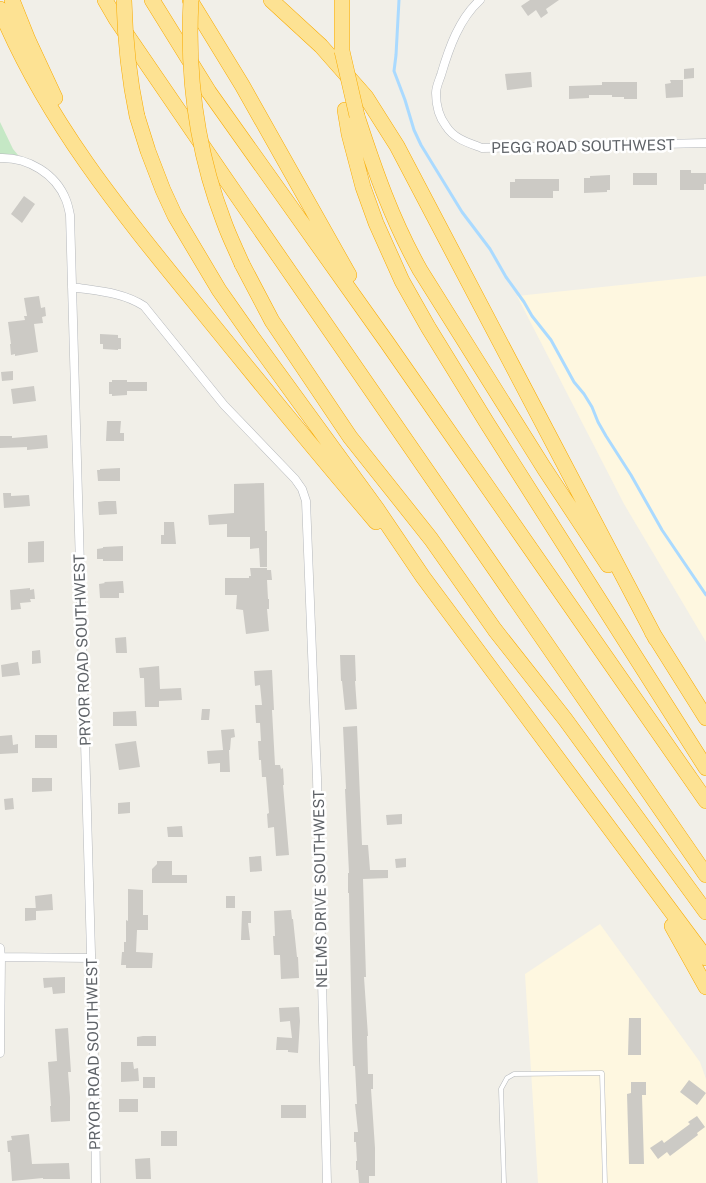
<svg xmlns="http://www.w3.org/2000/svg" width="706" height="1183" viewBox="0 0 706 1183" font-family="'Public Sans',sans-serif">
<rect width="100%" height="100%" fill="#f1efe8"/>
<path fill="#fef7e0" d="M706,276V642L624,504L517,296Z
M600,924L700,1062L706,1079V1183H538L525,974Z"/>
<path fill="#c5e8c5" d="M0,122L13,149L18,155L0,158Z"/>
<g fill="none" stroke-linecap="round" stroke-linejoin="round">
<path stroke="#aadaff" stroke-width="3" d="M399,0L396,55L394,71L405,100L414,130L421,145L462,212L490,249L506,277L524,302L532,316L551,340L574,382L584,394L592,407L598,422L606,436L631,475L662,530L706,595"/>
</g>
<path fill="#cccac5" d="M530,0H559L546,9L548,13L541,18L536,10L528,16L521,6Z
M694,68V78L684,79V69Z
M531,72L532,87L507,90L505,74Z
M670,80H683V97L666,98L665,84L671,83Z
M602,82H637V99H624V97H612V95H589V98L569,99V86L602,85Z
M680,170H691V173H706V184H704V190H680Z
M633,173H657V185H633Z
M610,175V190H607V192L584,193V178H590V176Z
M515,179H559V191H553V198H510V182H515Z
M24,196L35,204L22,223L11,214Z
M39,296L41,308L45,307L46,316L42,317L43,323L34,324L38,352L15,356V354L11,355L10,344H11L8,322L25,320L24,316H27L24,298Z
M100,334L118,335V338H121V349H118V350L103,349V344H100Z
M13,371V380L2,381L1,372Z
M112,380H127V382H147V391H127V395L112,396V394H109V382H112Z
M34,386L36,401L13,404L11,389Z
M107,421H121L120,433H124V441H106Z
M47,435L48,448L27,450V447L0,448V436H12V438Z
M120,468V481H98L97,470H100V469Z
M264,483L265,531H267V567H260L259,548L250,549V537H227V524L209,525L208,515L234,513V484Z
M3,493H11V496L29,495L30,506L4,508Z
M105,501H116L117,514L99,515L98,502Z
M164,522H174L176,544H161V535H164Z
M44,541V562L28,563V542Z
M123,546V561H103V559H97V549L103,548V547Z
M250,568H267V570H271L272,580H267L268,599H269V609H267L269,631L246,634L243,610L236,609L237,595H225V578H249V576H251Z
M123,581L124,593H119V598H100L99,584L105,583L104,582Z
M30,588V590L34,589L35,599H30L31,602L20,603L21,609L11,610L10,590Z
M126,637L127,653H116L115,638Z
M40,650L41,663L32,664V651Z
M340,655H355L356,681H355L357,709L345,710L342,681H341Z
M18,662L20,675L2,677L1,665Z
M159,666L160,689L181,688L182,700L159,701V707H145L144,678H140L139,668Z
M272,670L274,710H272L275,765H280L281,769L283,768L284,785H283L289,855L276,856L274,827L268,828L267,814L269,813L266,777H262L261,760H259L258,741H261L260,723H256L255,705H262L260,685L255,686L254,671Z
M202,709H210L209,720H201Z
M136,711L137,726H113V712Z
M357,726L362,845H368L370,870H388V878L363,879L366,977H364L368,1036H367L368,1074H373V1089H371L375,1148V1176H369V1183H359L358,1170H356V1161H357L356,1142H354V1132H358L355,1104H357L355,1066H353L352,1037L349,893H348V873H349L345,789H346L343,727Z
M234,729L235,737L231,738L230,750H229L230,772H220V763L208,764L207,751L223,750L221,730Z
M12,735L13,745L18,744V753L0,754V736Z
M35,735H57V748H35Z
M136,741L140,767L119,770L115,744Z
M32,778H52V791L32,792Z
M13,798L14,809L5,810L4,799Z
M130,802V813L118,814V803Z
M402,814V824L387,825L386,815Z
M182,826L183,837H168L167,827Z
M261,856L262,871L250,872L249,857Z
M406,858V867L396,868L395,859Z
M157,861H172V875H187V883H152V869L157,864Z
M128,889L143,890V915H148V930H137L136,952L153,953L152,968H126V965H121L122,952H124V942H126V920L128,921Z
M52,894L53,910L36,911L35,896Z
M226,896H235V908H226Z
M25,908H36V920L25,921Z
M291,910L292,919H293L297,957H298L299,978L281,979L280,955H274L273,936H275L274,911Z
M242,911H251V923H248L250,940H241Z
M65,977V993L53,994L52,987L44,988L43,978Z
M299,1007L300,1021L298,1053L288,1052V1050H276L277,1037L292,1038L290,1021L280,1022L279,1008Z
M629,1018H641V1055H628Z
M68,1028L71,1072H68L70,1097V1121L51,1122L50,1106H51L48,1062L57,1061L55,1029Z
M143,1036H156V1046H137V1037Z
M121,1062H133L134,1069L138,1068L139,1081L121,1082Z
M143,1077H155V1088H143Z
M689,1080L706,1093L697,1105L680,1092Z
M631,1082H646V1095H642L644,1164H629L627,1094L631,1093Z
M119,1099H138V1112H119Z
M281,1105H306V1118H281Z
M697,1116L705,1127L697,1133L698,1135L670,1156L667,1152L658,1159L650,1148L662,1140L664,1143L690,1124L688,1122Z
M161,1131H177V1146H161Z
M29,1134L32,1164L69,1163L70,1179H43V1178L12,1181L10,1152H8L7,1141L12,1140L11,1136Z
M150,1158L151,1179H136L135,1159Z"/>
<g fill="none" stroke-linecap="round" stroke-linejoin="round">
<g stroke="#b5b8bc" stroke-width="5">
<path id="lane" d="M504,1183L501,1089L507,1078L514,1074L602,1073L605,1183"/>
</g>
<g stroke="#b5b8bc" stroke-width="9">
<path id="street" d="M480,0C459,19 449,48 441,75C439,81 436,87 436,93C436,105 439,117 446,126C454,139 469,143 482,148L706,143
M0,158C28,157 56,174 66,200C68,205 69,210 70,215L95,1094L96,1183
M72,287C97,291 123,292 144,306L224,405L295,479L302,489L306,501L317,778L327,1183
M0,948L1,957L0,1053
M1,957L91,958"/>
</g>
<g stroke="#f9ab00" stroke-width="16">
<path id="highway" d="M12,0L28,40L55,98
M105,0L116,19L222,174L706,875
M152,0L209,92L386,341L706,801
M190,0L242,85L349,275
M271,0L321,46L366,97L397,146L656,639
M342,0V51
M0,9C46,120 120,211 196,304C255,377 315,450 376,522
M345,110L349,134L363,187L376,223L402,281L428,327L487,423L706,768
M137,116L148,151L163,190L175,216L219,290L252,337L377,509L423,577L706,958
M357,116C375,171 392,220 420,270L544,468L608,565
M242,264L272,321L350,437L431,539L495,630L565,719L706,912
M652,632L706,718
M672,926L706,987"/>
</g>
<use href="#lane" stroke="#fff" stroke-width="4"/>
<use href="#street" stroke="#fff" stroke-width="8"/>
<use href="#highway" stroke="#fde293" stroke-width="15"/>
<g stroke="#f9ab00" stroke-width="16" stroke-linecap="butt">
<path id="highway-bridge" d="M124,0C125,39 129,78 137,116
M191,0C187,75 197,152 224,222C229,236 236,250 242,264
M342,51L357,116"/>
</g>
<use href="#highway-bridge" stroke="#fde293" stroke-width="15"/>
</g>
<g text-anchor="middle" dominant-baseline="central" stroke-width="5" stroke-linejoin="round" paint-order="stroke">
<g font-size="15" fill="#5f6368" stroke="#fff">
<text transform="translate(583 146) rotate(-1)">PEGG ROAD SOUTHWEST</text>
<text transform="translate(82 650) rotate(-92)">PRYOR ROAD SOUTHWEST</text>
<text transform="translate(320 889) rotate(-91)">NELMS DRIVE SOUTHWEST</text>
<text transform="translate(93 1054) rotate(-91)">PRYOR ROAD SOUTHWEST</text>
</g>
</g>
</svg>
